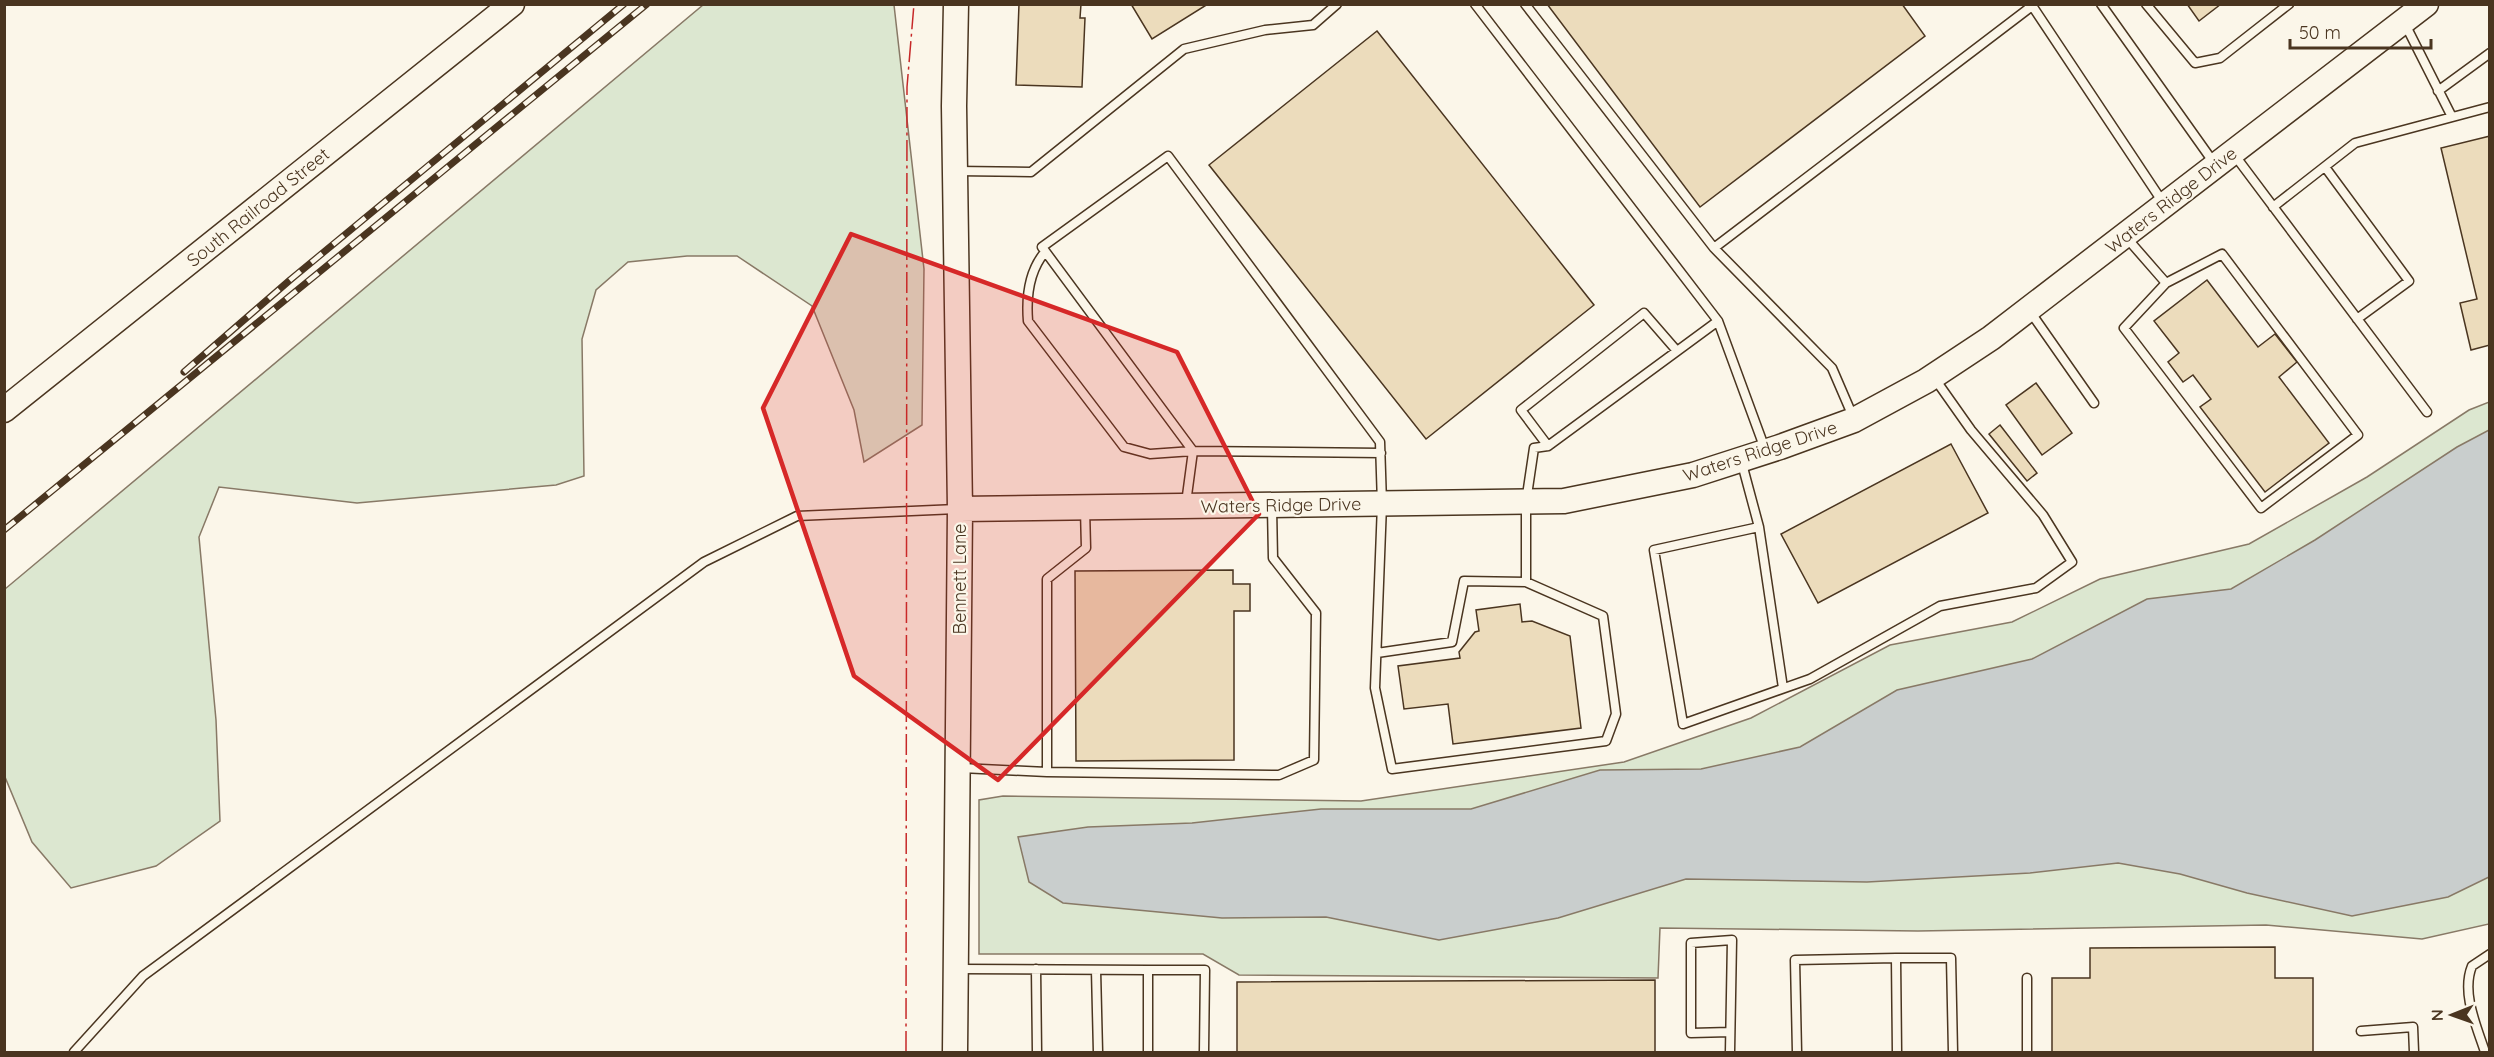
<svg xmlns="http://www.w3.org/2000/svg" width="2494" height="1057" viewBox="0 0 2494 1057" font-family="Quicksand,sans-serif">
<rect width="100%" height="100%" fill="#fbf6e9"/>
<path fill="#dce7d0" stroke="#887966" stroke-width="1.5" d="M703,5H894L924,269L922,425L864,462L854,410L812,306L737,256H687L628,262L596,290L582,339L584,476L556,485L357,503L219,487L199,537L216,720L220,821L156,866L71,888L32,842L5,777V589Z
M2489,402V924L2422,939L2266,925L1918,931L1660,928L1658,978L1239,975L1203,954H979V800L1003,796L1361,801L1624,762L1751,718L1890,645L2012,622L2100,579L2249,544L2367,477L2469,410Z"/>
<path fill="#c9cecd" stroke="#887966" stroke-width="1.5" d="M2489,430V877L2448,897L2352,916L2247,893L2180,874L2118,863L2030,873L1867,882L1686,879L1558,918L1439,940L1326,917L1222,918L1063,903L1029,882L1018,837L1088,827L1192,823L1321,809H1471L1600,770L1701,769L1800,747L1897,690L2032,659L2147,599L2231,589L2315,540L2457,447Z"/>
<path fill="#ecdcbc" stroke="#4a3520" stroke-width="1.5" d="M1019,4H1081L1080,18H1085L1082,87L1016,85Z
M1131,4H1208L1152,39Z
M1547,4H1902L1925,36L1700,207Z
M2187,4H2221L2199,21Z
M1377,31L1594,305L1426,439L1209,165Z
M2490,136V345L2471,350L2460,303L2477,299L2441,148Z
M2207,280L2258,347L2275,334L2297,362L2279,377L2329,443L2265,492L2200,407L2211,399L2193,375L2183,382L2168,362L2179,353L2154,321Z
M2036,383L2072,433L2042,455L2006,405Z
M2000,425L2037,473L2027,481L1989,434Z
M1951,444L1988,513L1818,603L1781,534Z
M1233,570V584H1250V611H1234V760L1076,761L1075,571Z
M1520,604L1522,622L1532,621L1570,636L1581,728L1453,744L1448,704L1404,709L1398,666L1460,658L1459,652L1475,632L1479,631L1476,610Z
M2275,947V978H2313V1052H2052V978H2090V948Z
M1655,980V1052H1237V982Z"/>
<g fill="none" stroke-linecap="round" stroke-linejoin="round">
<g stroke="#4a3520" stroke-width="11">
<path id="lane" d="M1475,4L1718,321
M1525,4L1714,248L1832,368L1854,419
M2031,4L2164,204
M2101,4L2214,163
M2146,4L2195,63L2220,58L2289,4
M2405,24L2452,117
M2438,91L2490,53
M2233,153L2427,412
M2325,167L2409,281L2357,319
M956,171L1031,172L1184,49L1265,30L1313,25L1337,4
M2273,207L2355,143L2490,107
M2125,236L2166,283L2124,328L2261,508L2358,435L2222,254L2166,283
M1714,248L2032,6
M1045,252C1029,271 1026,296 1028,321L1124,447L1150,454L1193,451L1381,453
M2029,310L2094,403
M1548,446L1521,410L1644,313L1677,351
M1741,460L1759,527L1654,550L1683,724L1810,679L1940,606L2036,588L2072,562L2043,515L1971,430L1935,379
M1186,503L1193,451L1042,247L1168,156L1380,442L1382,504L1375,688L1392,769L1606,741L1616,714L1603,616L1526,582V502L1534,448L1548,446L1718,321L1765,449
M1759,527L1783,688
M1377,653L1452,642L1464,581L1526,582
M961,768L1047,772L1279,775L1314,760L1316,613L1273,558L1272,508
M1047,772V579L1086,548L1085,509
M1896,958H1951L1953,1052
M958,969L1148,970V1052
M1036,969L1037,1052
M1096,970L1098,1052
M1148,970H1205L1204,1052
M2361,1031L2413,1027L2414,1052
M74,1052L143,976L704,562L797,516L957,509
M1730,1052L1732,940L1691,943V1033L1730,1032
M1797,1052L1795,960L1896,958L1897,1052
M2027,1052V978
M2485,1052C2477,1027 2461,993 2472,966L2490,954"/>
</g>
<g stroke="#4a3520" stroke-width="27">
<path id="secondary" d="M4,410L512,4
M960,509L1564,501L1693,475L1780,447L1854,420L1926,381L1991,338L2426,4
M955,1052L960,509L954,106L956,4"/>
</g>
<use href="#lane" stroke="#fbf6e9" stroke-width="8"/>
<use href="#secondary" stroke="#fbf6e9" stroke-width="24"/>
<g stroke="#4a3520" stroke-width="7">
<path id="rail" d="M184,372L290,280L624,4
M4,530L647,4"/>
</g>
<use href="#rail" stroke="#fbf6e9" stroke-width="4.5" stroke-dasharray="14" stroke-linecap="butt"/>
<path stroke="#c62828" stroke-width="1.5" stroke-dasharray="21 4.5 3 4.5" stroke-linecap="butt" d="M906,1052L907,87L914,4"/>
</g>
<path fill="#d62828" fill-opacity="0.2" stroke="#d62828" stroke-width="4.5" stroke-linejoin="round" d="M851,234L1177,352L1259,514L998,780L854,676L763,408Z"/>
<g text-anchor="middle" dominant-baseline="central" stroke-width="4.5" stroke-linejoin="round" paint-order="stroke">
<g font-size="18" fill="#4a3520" stroke="#fbf6e9">
<text transform="translate(2171 200) rotate(-38)">Waters Ridge Drive</text>
<text transform="translate(258 207) rotate(-39)">South Railroad Street</text>
<text transform="translate(1760 451) rotate(-18)">Waters Ridge Drive</text>
<text transform="translate(1281 505) rotate(-1)">Waters Ridge Drive</text>
<text transform="translate(959 579) rotate(-90)">Bennett Lane</text>
</g>
</g>
<rect width="2494" height="1057" fill="none" stroke="#4a3520" stroke-width="12"/>
<g transform="translate(2452 1015) rotate(269)" stroke="#fbf6e9" stroke-width="4.5" paint-order="stroke">
<path d="M0-4.5L10 22L0 15L-10 22Z" fill="#4a3520"/>
<text y="-9" font-size="16" font-weight="bold" text-anchor="middle" fill="#4a3520">N</text>
</g>
<path d="M2290 39v9h141v-9" fill="none" stroke="#4a3520" stroke-width="3"/>
<text x="2299" y="39" font-size="18" fill="#4a3520" stroke="#fbf6e9" stroke-width="4.5" paint-order="stroke">50 m</text>
</svg>
